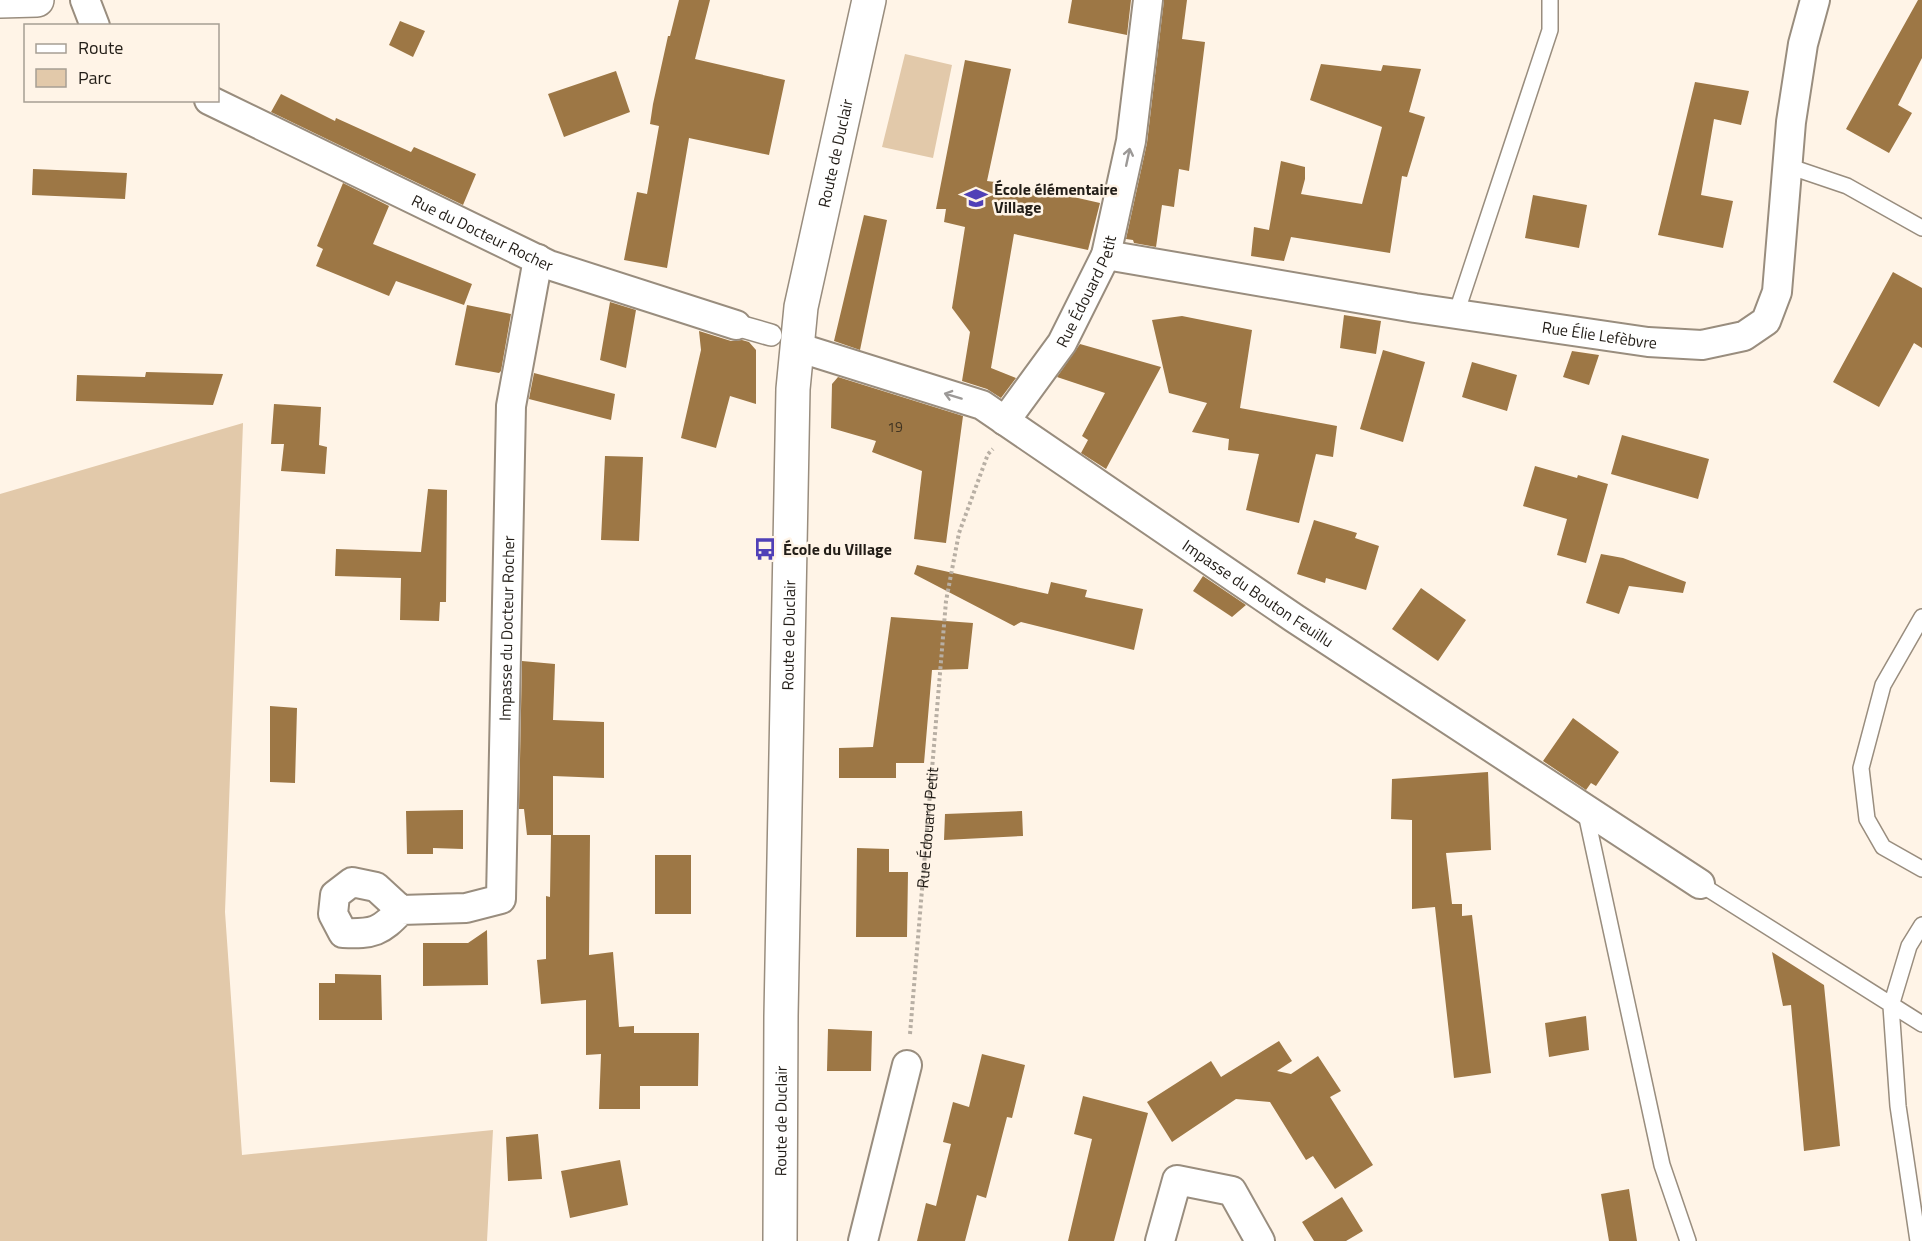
<svg xmlns="http://www.w3.org/2000/svg" width="1922" height="1241" viewBox="0 0 1922 1241" font-family="'Titillium Web',sans-serif">
<rect width="100%" height="100%" fill="#fff4e7"/>
<path fill="#e2c9aa" d="M905,54L952,65L933,158L882,147Z
M243,423L225,912L242,1155L493,1130L487,1241H0V494Z"/>
<path fill="#9d7745" d="M679,0H710L695,59L785,80L769,155L689,138L667,268L624,260L637,192L647,194L659,126L650,124L653,104L668,36H670Z
M1072,0H1131L1127,35L1068,23Z
M1164,0H1187L1182,39L1205,42L1189,171L1179,169L1174,207L1162,205L1156,247L1134,243L1133,240L1126,239L1147,143Z
M1918,0H1922V58L1898,105L1912,113L1889,153L1846,129Z
M400,21L425,31L413,57L389,45Z
M965,60L1011,69L987,181L995,182V184L1047,191L1100,203L1088,250L1014,234L991,368L1016,378L1001,398L987,389L962,381L970,332L952,308L965,227L944,222L946,209H936Z
M1321,64L1381,71L1383,65L1421,69L1409,112L1425,117L1407,177L1402,176L1390,253L1291,237L1284,261L1251,256L1254,227L1269,230L1281,161L1305,167V179L1301,194L1362,204L1382,127L1310,100Z
M616,71L630,112L564,137L548,94Z
M1695,82L1749,91L1741,125L1714,119L1701,195L1733,201L1723,248L1658,235Z
M281,94L335,121L336,118L411,152L414,147L476,174L463,205L271,112Z
M33,169L127,173L125,199L32,195Z
M343,183L389,206L373,244L472,284L464,305L396,281L389,296L316,266L323,249L317,246Z
M1533,195L1587,205L1579,248L1525,238Z
M864,215L887,220L860,350L834,341Z
M1893,272L1922,288V348L1914,343L1879,407L1833,382Z
M610,302L636,310L626,368L600,360Z
M467,305L511,314L501,371L499,373L455,365Z
M1344,315L1381,321L1376,354L1340,348Z
M1182,316L1252,330L1240,408L1337,426L1333,457L1316,454L1299,523L1246,510L1259,454L1228,450L1229,439L1192,432L1207,403L1169,393L1152,320Z
M699,331L731,341L742,340L749,342L756,350V404L730,396L716,448L681,438L701,350Z
M1080,344L1161,367L1106,469L1081,453L1088,440L1082,436L1105,393L1057,377Z
M1383,350L1425,362L1403,442L1360,429Z
M1572,351L1599,355L1589,385L1563,377Z
M1472,362L1517,375L1507,411L1462,397Z
M146,372L223,374L213,405L76,401L77,375L145,377Z
M534,373L615,394L611,420L529,399Z
M838,377L963,416L946,543L914,539L922,471L872,452L876,441L831,428L832,384Z
M274,404L321,407L319,445L327,447L325,474L281,471L284,444H271Z
M1622,435L1709,459L1698,499L1611,474Z
M605,456L643,457L639,541L601,540Z
M1535,466L1577,478L1578,475L1608,484L1586,563L1557,555L1567,519L1523,506Z
M428,489L447,490L446,602H440L439,621L400,620L401,578L335,576L336,549L421,552Z
M1314,520L1357,533L1355,538L1379,546L1366,590L1326,578L1325,583L1297,574Z
M1601,554L1623,558L1686,582L1683,593L1629,586L1619,614L1586,603Z
M917,565L1048,594L1051,582L1087,590L1085,597L1143,609L1134,650L1021,622L1014,626L914,574Z
M1203,576L1246,605L1232,617L1193,591Z
M1421,588L1466,620L1438,661L1392,629Z
M891,617L973,623L968,669L932,670L924,763H896V778H839V748L873,747Z
M522,661L555,664L553,720L604,722V778L553,776V835H590L589,955L613,952L619,1027L634,1026V1033H699L698,1086H640V1109H599L601,1054L586,1055V1000L541,1004L537,960L546,959V896L550,897L551,835H527L524,809H519Z
M270,706L297,708L295,783L270,782Z
M1573,718L1619,752L1596,786L1591,783L1586,790L1543,761Z
M1488,772L1491,850L1446,853L1452,904H1462V916L1472,915L1491,1073L1454,1078L1435,907L1412,909V820L1391,819L1392,779Z
M463,810V849L433,848V854H407L406,811Z
M1022,811L1023,836L944,840L945,814Z
M857,848L889,849V872H908L907,937H856Z
M655,855H691V914H655Z
M487,930L488,985L423,986V943H468Z
M1772,952L1824,985L1840,1146L1804,1151L1791,1005L1783,1006Z
M335,974L381,975L382,1020H319V983H335Z
M1586,1016L1589,1050L1549,1057L1545,1023Z
M828,1029L872,1031L871,1071H827Z
M1279,1041L1292,1061L1277,1071L1291,1074L1318,1056L1341,1091L1330,1097L1373,1165L1335,1189L1313,1156L1306,1160L1270,1102L1236,1099L1172,1142L1147,1102L1211,1061L1221,1077Z
M982,1054L1025,1065L1012,1118L1007,1117L986,1198L977,1195L965,1241H917L926,1203L936,1206L951,1144L943,1142L953,1102L969,1107Z
M1083,1096L1148,1113L1114,1241H1068L1092,1139L1074,1134Z
M538,1134L542,1179L508,1181L506,1137Z
M620,1160L628,1205L570,1218L561,1171Z
M1629,1189L1637,1241H1609L1601,1194Z
M1342,1197L1363,1231L1346,1241H1314L1302,1222Z"/>
<g fill="none" stroke-linecap="round" stroke-linejoin="round">
<g stroke="#998d7e" stroke-width="18">
<path id="service" d="M1788,166L1847,186L1922,228
M1456,314L1550,30V0
M1922,617L1883,685L1861,768L1867,819L1883,847L1922,869
M1585,809L1662,1165L1688,1241
M1700,884L1922,1024
M1918,1241L1898,1106L1891,1006L1909,946L1922,925"/>
</g>
<g stroke="#998d7e" stroke-width="24">
<path id="pedestrian" d="M736,325L771,335"/>
</g>
<g stroke="#998d7e" stroke-width="32">
<g id="minor">
<path d="M85,0L95,26"/>
<path id="s2" d="M209,100L549,265L736,325"/>
<path id="s3" d="M1106,255L1415,308L1648,342L1702,345L1744,336L1766,321L1777,292L1791,122L1803,44L1815,0"/>
<path id="s4" d="M797,347L982,405L1294,618L1700,884"/>
<path id="s5" d="M1005,421L1062,343L1106,255L1131,141L1148,0"/>
<path id="s6" d="M401,910C380,932 374,934 343,933L333,914L335,895L352,882L376,887L401,910L466,908L501,899L511,406L538,259"/>
<path d="M863,1241L907,1065"/>
<path d="M1160,1241L1177,1180L1232,1191L1260,1241"/>
</g>
</g>
<g stroke="#998d7e" stroke-width="36">
<path id="tertiary" d="M0,1L37,0"/>
</g>
<g stroke="#998d7e" stroke-width="36">
<g id="primary">
<path id="s7" d="M780,1241L781,1016L793,389L801,307L869,0"/>
</g>
</g>
<path stroke="#b8afa4" stroke-width="4" stroke-dasharray="3 3" stroke-linecap="butt" id="s1" d="M910,1034L946,601L959,533L988,454L993,449"/>
<use href="#service" stroke="#fff" stroke-width="15"/>
<use href="#pedestrian" stroke="#fff" stroke-width="21"/>
<use href="#minor" stroke="#fff" stroke-width="28"/>
<use href="#tertiary" stroke="#fff" stroke-width="33"/>
<use href="#primary" stroke="#fff" stroke-width="33"/>
</g>
<defs><path id="oneway-shaft" d="M-6 0H5M1.5-3L5.5 0L1.5 3" fill="none" stroke-width="1.6" stroke-linecap="round" stroke-linejoin="round" transform="scale(1.5)"/></defs>
<g stroke="#9c9997">
<use href="#oneway-shaft" transform="translate(1128 157) rotate(-78)"/>
<use href="#oneway-shaft" transform="translate(953 396) rotate(-163)"/>
</g>
<defs>
<g id="school-bare" transform="scale(1.8)"><path d="M0-5L7-2L0 1L-7-2ZM-4 1L0 2.5L4 1V4Q0 6-4 4Z" fill="#5040b7" stroke="#fff4e7" stroke-width="2.5" paint-order="stroke"/></g>
<g id="bus-bare" transform="scale(1.8)"><path d="M-5-6H5V4H4V6H2V4H-2V6H-4V4H-5ZM-3.5-4V0h7V-4ZM-3.5 1.2v1.5H-2V1.2ZM2 1.2v1.5H3.5V1.2Z" fill="#5040b7" stroke="#fff4e7" stroke-width="2.5" paint-order="stroke"/></g>
</defs>
<g fill-rule="evenodd">
<use href="#school-bare" x="976" y="198"/>
<use href="#bus-bare" x="765" y="549"/>
</g>
<g text-anchor="middle" dominant-baseline="central" stroke-width="5" stroke-linejoin="round" paint-order="stroke">
<g font-size="14" fill="#413422">
<text x="895" y="426">19</text>
</g>
<g font-size="16" fill="#221d17" stroke="#fff4e7">
<text stroke="none"><textPath href="#s7" startOffset="1092">Route de Duclair</textPath></text>
<text stroke="none"><textPath href="#s2" startOffset="304">Rue du Docteur Rocher</textPath></text>
<text stroke="none"><textPath href="#s5" startOffset="154">Rue Édouard Petit</textPath></text>
<text stroke="none"><textPath href="#s3" startOffset="500">Rue Élie Lefèbvre</textPath></text>
<text stroke="none"><textPath href="#s4" startOffset="528">Impasse du Bouton Feuillu</textPath></text>
<text stroke="none"><textPath href="#s6" startOffset="558">Impasse du Docteur Rocher</textPath></text>
<text stroke="none"><textPath href="#s7" startOffset="606">Route de Duclair</textPath></text>
<text stroke="none"><textPath href="#s1" startOffset="207">Rue Édouard Petit</textPath></text>
<text stroke="none"><textPath href="#s7" startOffset="120">Route de Duclair</textPath></text>
</g>
<g font-size="16" font-weight="bold" fill="#221d17" stroke="#fff4e7" text-anchor="start">
<text x="994" y="189">École élémentaire<tspan x="994" dy="18">Village</tspan></text>
<text x="783" y="549">École du Village</text>
</g>
</g>
<rect x="24" y="24" width="195" height="78" fill="#fff4e7" stroke="#a79e94" stroke-width="1.5"/>
<rect x="36" y="44" width="30" height="9" fill="#ffffff" stroke="#a79e94" stroke-width="1.5"/>
<text x="78" y="54" font-size="18" fill="#221d17">Route</text>
<rect x="36" y="69" width="30" height="18" fill="#e2c9aa" stroke="#a79e94" stroke-width="1.5"/>
<text x="78" y="84" font-size="18" fill="#221d17">Parc</text>
</svg>
